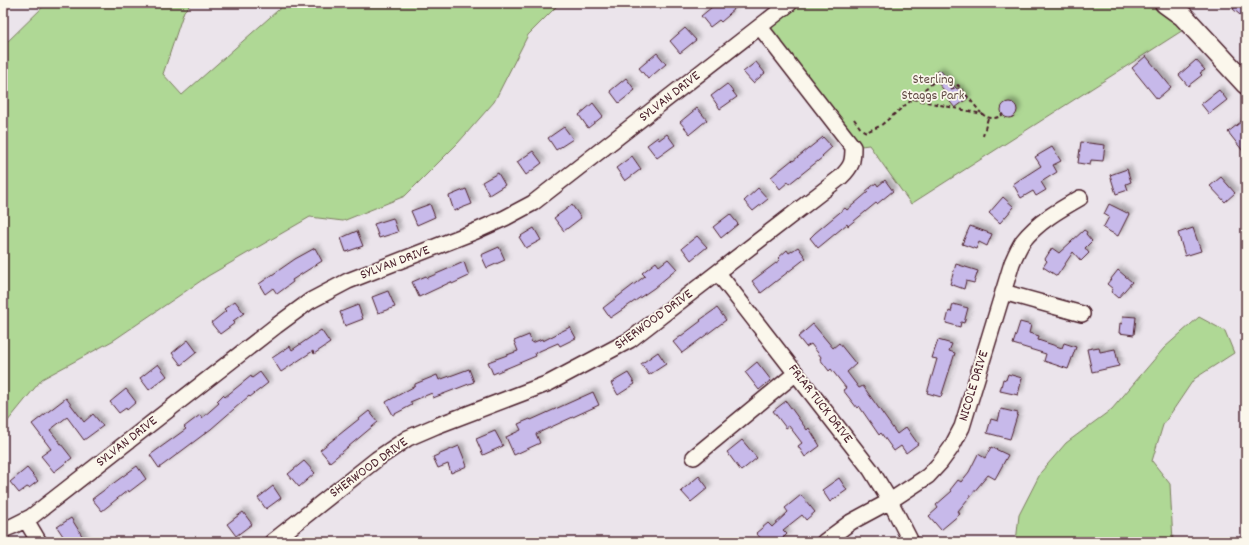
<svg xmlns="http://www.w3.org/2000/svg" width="1249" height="545" viewBox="0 0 1249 545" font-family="Dekko,sans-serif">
<defs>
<filter id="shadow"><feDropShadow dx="3.5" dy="-3.5" stdDeviation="2" flood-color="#0004"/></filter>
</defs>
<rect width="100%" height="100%" fill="#ebe4eb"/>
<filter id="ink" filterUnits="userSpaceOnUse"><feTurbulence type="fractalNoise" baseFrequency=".025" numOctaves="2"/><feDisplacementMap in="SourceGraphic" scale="8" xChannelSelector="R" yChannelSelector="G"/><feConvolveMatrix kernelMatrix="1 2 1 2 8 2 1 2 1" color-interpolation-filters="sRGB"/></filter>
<g filter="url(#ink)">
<path fill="#afd895" stroke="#7c7c60" d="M47,3H192L184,11L163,74L182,95L286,3H560L528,35L494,102L458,143L405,196L343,221L310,217L208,276L114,340L42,379L3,427V46Z
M790,3H1165L1191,25L911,204L869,145L853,147L760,27Z
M1199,317L1225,331L1234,353L1194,379L1163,425L1152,461L1170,484L1173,542H1016L1019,515L1041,472L1066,443L1112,409L1164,348Z"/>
<path fill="#c7b9ea" stroke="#4a1f2b" filter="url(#shadow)" d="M717,3H741L728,14L729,15L721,22L719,20L710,27L701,16Z
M1239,3H1246V20L1233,9Z
M685,28L696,40L680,53L670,41Z
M657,53L666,64L648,79L639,68Z
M1146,56L1171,87L1157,99L1132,68Z
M1196,60L1205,70L1200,73L1202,75L1188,86L1179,75Z
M756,62L765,73L753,83L743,72Z
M940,70L957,89L959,88L968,98L955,108L947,98L949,96L932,76Z
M626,78L635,90L619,103L610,91Z
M727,84L737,97L720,109L711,96Z
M1219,90L1227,100L1209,114L1201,104Z
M1001 110a8 8 0 1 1 16 0a8 8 0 1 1-16 0Z
M593,103L603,116L588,128L579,115Z
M697,108L707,120L690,134L680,122Z
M1246,118V155L1228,132Z
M564,127L573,139L556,150L548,138Z
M667,134L675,145L657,158L647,145L658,137L659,140Z
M823,137L832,147L822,156L823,157L789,184L788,182L780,189L771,177L792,160L793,161Z
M1081,142L1105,145L1103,161L1091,160L1090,165L1078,163Z
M1052,147L1061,161L1053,165L1057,172L1041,182L1046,190L1036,196L1033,191L1021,198L1013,184L1041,166L1035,157Z
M533,151L542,163L526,175L517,162Z
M632,156L641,169L625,181L616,168Z
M1127,169L1131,182L1126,184L1128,190L1116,194L1110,175Z
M498,173L505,185L489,195L482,182Z
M1221,177L1235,193L1225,202L1210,186Z
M885,180L893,191L877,204L876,203L848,226L847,224L818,248L810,238L815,233L845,208L847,210L868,192L866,191L876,183L878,186Z
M758,188L768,199L753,211L744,201Z
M466,189L472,204L454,211L449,196Z
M1003,197L1014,207L1000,223L989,213Z
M430,204L435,217L417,225L411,211Z
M1109,204L1129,214L1118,236L1103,228L1109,217L1104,214Z
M572,205L581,218L564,231L554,218Z
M730,214L738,224L721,238L713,227Z
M393,218L398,232L379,238L374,224Z
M970,226L992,234L987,246L979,242L976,249L962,244Z
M534,228L541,240L526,248L519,237Z
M1193,228L1201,251L1185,256L1178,233Z
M1084,230L1087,232L1086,234L1092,241L1085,248L1089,253L1081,261L1073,252L1057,276L1043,267L1047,261L1045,259L1052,248L1059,253Z
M357,231L363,246L346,252L341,238Z
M697,236L707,247L691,260L682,248Z
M499,247L505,260L487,268L481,255Z
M798,247L806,258L761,293L752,281L780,260L778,258L787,250L789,253Z
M315,248L322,261L292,280L293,282L277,294L273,288L265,294L259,284L295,259Z
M668,259L677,269L654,288L610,318L603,308L645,276L642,273L656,262L659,266Z
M464,262L469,276L452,284L451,282L419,297L412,282L426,276L427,278Z
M956,264L978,271L974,283L966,281L964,289L950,284Z
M1118,270L1132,282L1118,298L1111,292L1113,289L1107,284Z
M388,291L395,307L378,313L372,297Z
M235,301L244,313L233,321L235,323L220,334L211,323L226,311L224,309Z
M953,304L968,308L964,323L961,322L960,327L946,323L949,311L951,312Z
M358,305L363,319L345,326L340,312Z
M717,308L726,320L682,353L673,342L701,321L700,320Z
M1123,316L1136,317L1134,335L1119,333L1120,323L1122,324Z
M1020,322L1031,325L1029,333L1039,336L1038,340L1062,348L1064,343L1076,347L1068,369L1044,361L1046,354L1013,344Z
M813,324L833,348L839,343L856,364L847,372L859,388L863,386L897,434L906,427L918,444L906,453L901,446L894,451L881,433L879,435L859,406L857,408L843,390L846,388L831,369L829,371L820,359L821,357L811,344L806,347L798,337Z
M570,327L576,338L560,346L558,343L535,353L536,356L493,374L488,362L518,351L514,341L529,335L532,343L542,339L543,341Z
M321,330L330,343L314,354L313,351L281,372L272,358L290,346L292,350Z
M188,340L197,352L181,365L172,353Z
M938,340L952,344L949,351L955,353L941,397L927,393L937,359L932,358Z
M1099,347L1100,352L1115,349L1119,366L1092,372L1087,349Z
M658,352L666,364L649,375L641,364Z
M757,362L771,380L759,390L745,372Z
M158,364L167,376L149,390L140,378Z
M469,369L474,382L433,398L432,393L410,402L412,405L393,415L386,402L415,386V384L437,375L439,380Z
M260,372L268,383L250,397L249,396L211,429L159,468L150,455L186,429L184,427L200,415L202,418L219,403L217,401L223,395L225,397L251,376L252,378Z
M628,373L635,384L618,395L611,383Z
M1008,374L1022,378L1018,395L1000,391L1003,379L1006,380Z
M126,389L136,402L127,410L126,408L119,413L110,402Z
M593,392L599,405L536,434L540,443L514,455L506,437L521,430L518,424L530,419L531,420Z
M66,398L84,422L93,414L103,426L84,440L67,417L50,430L72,458L54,472L41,456L51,449L32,424Z
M786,401L807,430L809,428L820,446L805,457L798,446L802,443L789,426L786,428L773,411Z
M1001,409L1018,413L1010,439L987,433L991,419L998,421Z
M369,411L378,422L330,462L320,450Z
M495,431L503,446L483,455L476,439Z
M742,440L757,458L741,471L727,452Z
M459,446L467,466L451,473L448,464L438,468L433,457Z
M991,447L1008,455L995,479L988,475L958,511L960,514L941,530L929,516L938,508L936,505L952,491L950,490L958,480L961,482L969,472L978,454L985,458Z
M304,461L315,473L299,487L288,474Z
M137,466L146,479L129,492L128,490L102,511L92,499Z
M27,468L38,481L29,488L27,487L19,493L10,482Z
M699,476L708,488L691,502L681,491Z
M839,478L847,490L830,502L822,490Z
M273,486L281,498L266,509L258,498Z
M801,495L815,512L806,520L802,515L783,530L787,534L779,542H764L756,533L768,523L772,527L788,512L785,508Z
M243,512L252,524L236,536L227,524Z
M71,518L86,542H67L57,527Z"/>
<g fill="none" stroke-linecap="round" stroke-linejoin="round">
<g stroke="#4a1f2b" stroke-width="18">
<path id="minor" d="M718,273L871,470L890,501L911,542
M1003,292L1082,314
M694,457L796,373
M26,520L39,542
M3,530L13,526L31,517L276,326L310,301L348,281L476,231L505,218L533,203L790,3
M272,542L377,459L408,438L436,426L549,383L630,340L841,177C852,166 853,162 853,147L760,27
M824,542L851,522L890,501L928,476L940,463L951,448L962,427L1012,263C1015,256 1019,247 1023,241C1038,222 1059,210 1080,198"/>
</g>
<g stroke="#4a1f2b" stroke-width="23">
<path id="major" d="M1165,3L1183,16L1246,84"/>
</g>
<path stroke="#4a1f2b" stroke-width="2" stroke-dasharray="4 3" stroke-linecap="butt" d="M951,90L958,85L981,113
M913,99L982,114C989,119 996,120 1003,114
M854,119L861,129L866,132L880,126L936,80
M983,136L988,118"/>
<use href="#minor" stroke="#fbf7ec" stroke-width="15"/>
<use href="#major" stroke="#fbf7ec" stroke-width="20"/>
</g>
</g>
<g text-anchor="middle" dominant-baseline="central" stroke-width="3.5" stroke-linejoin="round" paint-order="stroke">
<g font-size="14" fill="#634d46" stroke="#fbf7ec">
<text x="933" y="80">Sterling<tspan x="933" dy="16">Staggs Park</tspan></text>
</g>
<g font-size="14" fill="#4a1f2b" stroke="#fbf7ec">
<text transform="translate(670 97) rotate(-38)">SYLVAN DRIVE</text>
<text transform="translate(395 263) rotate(-21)">SYLVAN DRIVE</text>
<text transform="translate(654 320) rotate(-36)">SHERWOOD DRIVE</text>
<text transform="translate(974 386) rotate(-73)">NICOLE DRIVE</text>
<text transform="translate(820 404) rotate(52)">FRIAR TUCK DRIVE</text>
<text transform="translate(127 442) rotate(-38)">SYLVAN DRIVE</text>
<text transform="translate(369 468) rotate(-36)">SHERWOOD DRIVE</text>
</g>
</g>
<rect width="1249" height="545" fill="none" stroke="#fbf7ec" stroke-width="16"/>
<rect x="8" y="8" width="1233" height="529" fill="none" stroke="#4a1f2b" stroke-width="1.5" filter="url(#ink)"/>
</svg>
